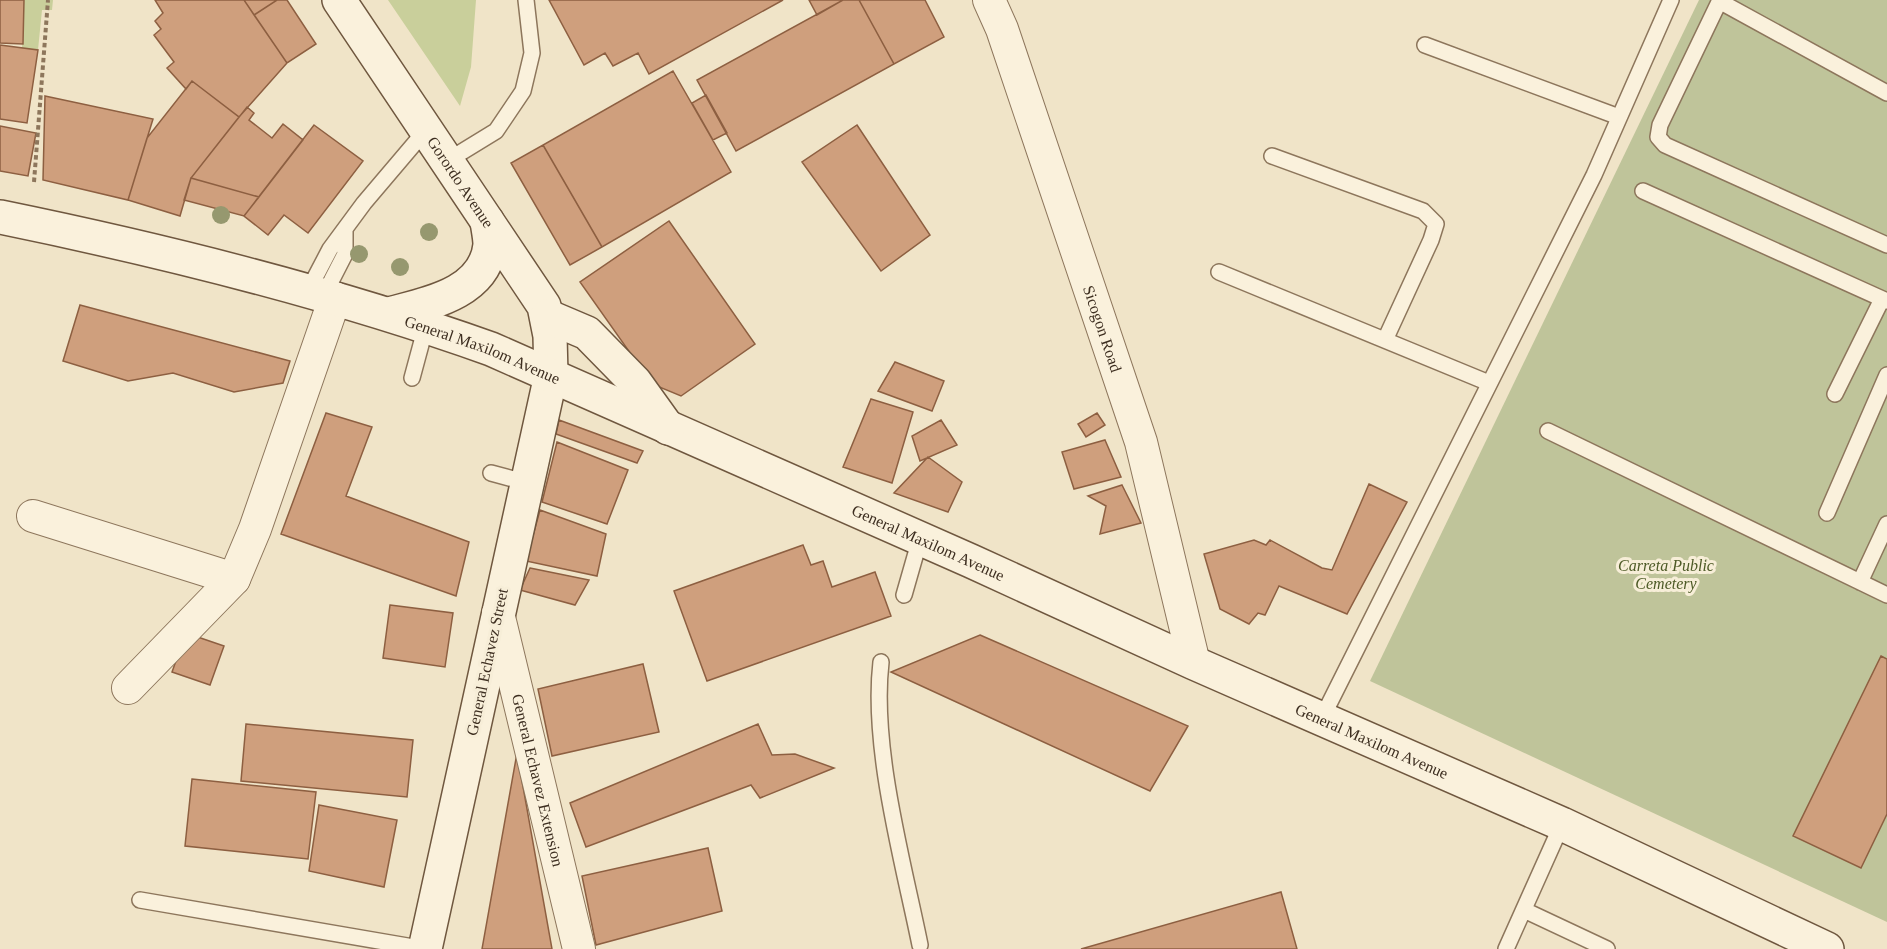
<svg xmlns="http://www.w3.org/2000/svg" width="1887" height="949" viewBox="0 0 1887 949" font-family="'Times New Roman',serif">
<rect width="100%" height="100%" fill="#f0e4c8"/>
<path fill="#c9cf9b" d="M24,0H53L52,10H42L38,50L22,48Z
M388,0H476L471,67L460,106Z"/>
<path fill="#bfc49a" d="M1699,0H1887V922L1370,681Z"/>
<path fill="#cf9f7d" stroke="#8d5f41" stroke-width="1.5" d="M0,0H24L23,44L0,43Z
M155,0H244L287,63L239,117L192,81L186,89L167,68L174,62L154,35L161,29L155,21L163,13Z
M244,0H277L254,15Z
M277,0H287L316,44L287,63L254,15Z
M549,0H783L649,74L638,53L613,66L605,53L584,65Z
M809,0H843L817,15Z
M843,0H859L894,64L736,151L697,80Z
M859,0H925L944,37L894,64Z
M0,45L38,50L27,123L0,119Z
M673,71L731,172L602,247L543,145Z
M192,81L239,117L191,178L180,216L128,200L147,138Z
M706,95L727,133L713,140L692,103Z
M45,96L153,119L128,200L43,180Z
M247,107L254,113L249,120L272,138L283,124L303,140L259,197L191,178Z
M314,125L363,161L308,233L284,215L268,235L244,216Z
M857,125L930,235L881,271L802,162Z
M0,126L36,133L28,176L0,171Z
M543,145L602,247L570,265L511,163Z
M191,178L259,197L244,216L184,200Z
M669,221L755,344L681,396L652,384L580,282Z
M80,305L290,361L283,383L234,392L173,373L128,381L63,361Z
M895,362L944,381L932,411L878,391Z
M871,399L913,412L892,483L843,467Z
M326,413L372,427L346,496L469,542L456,596L281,534Z
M1097,413L1105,425L1086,437L1078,424Z
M559,420L643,451L637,463L556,434Z
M941,420L957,445L920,461L912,436Z
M1105,440L1121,477L1074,489L1062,452Z
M557,442L628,470L607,524L542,502Z
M928,457L962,482L948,512L894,493Z
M1369,484L1407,502L1347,614L1279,586L1265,615L1258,613L1249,624L1220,609L1204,554L1254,540L1266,545L1270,540L1322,568L1332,570Z
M1122,485L1141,523L1100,534L1106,506L1088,496Z
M540,510L606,534L597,576L526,561Z
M803,545L811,565L823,561L832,587L875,572L891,616L707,681L674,591Z
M530,568L589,580L575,605L520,590Z
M390,605L453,613L445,667L383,658Z
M186,633L224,646L210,685L172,672Z
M980,635L1188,726L1150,791L891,672Z
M1881,656L1887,659V814L1861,868L1793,836Z
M643,664L659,732L552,756L538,689Z
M246,724L413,740L407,797L241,781Z
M758,724L772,755L795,754L834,768L760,798L751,785L586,847L570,803Z
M517,753L552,949H482Z
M192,779L316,792L308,859L185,846Z
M319,805L397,820L384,887L309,871Z
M708,848L722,911L596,945L582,876Z
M1281,892L1297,949H1081Z"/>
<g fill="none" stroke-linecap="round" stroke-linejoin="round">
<g stroke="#8d765c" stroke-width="18">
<path id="lane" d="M1720,0L1660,125L1658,137L1665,145L1887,245
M1719,1L1887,93
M1425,45L1619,117
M1272,156L1423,211L1436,224L1431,240L1385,340
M447,161L496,131L523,91L532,53L526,0
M1643,191L1887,301
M1219,272L1489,383
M308,291L330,249L364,203L426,130
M324,295L345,254V231
M412,378L426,326
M1835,394L1882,299
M1548,431L1887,595
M491,473L528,483
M1827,513L1887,375
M1860,582L1887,524
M904,595L920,539
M881,662C871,747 903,861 920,945
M1322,718L1594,175L1671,0
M140,900L425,949
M1524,910L1607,949
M1506,949L1562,824"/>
</g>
<g stroke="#8d765c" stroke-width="34">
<g id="street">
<path id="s1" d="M989,0L1002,29L1141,442L1194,663"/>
<path d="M33,516L234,579"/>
<path id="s2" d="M498,613L579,949"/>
<path d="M128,688L234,579L255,529L335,298"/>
</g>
</g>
<g stroke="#6f573f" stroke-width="36">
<g id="secondary">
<path id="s3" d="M339,0L544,306L550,336L551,375L425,949"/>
<path id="s4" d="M0,217C166,251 331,292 491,349L971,561L1194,663L1562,824L1827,949"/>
<path d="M389,314C426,304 485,294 490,245C490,237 488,229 487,221"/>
<path d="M547,316L587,333L635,382L668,428"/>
</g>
</g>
<path stroke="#8d765c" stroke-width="4" stroke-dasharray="4.5 3" stroke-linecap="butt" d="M34,182L48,0"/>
<use href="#lane" stroke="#faf1dc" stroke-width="15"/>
<use href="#street" stroke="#faf1dc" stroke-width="32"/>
<use href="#secondary" stroke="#faf1dc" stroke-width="33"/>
</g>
<g fill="#96986f">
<circle cx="221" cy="215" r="9"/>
<circle cx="429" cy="232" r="9"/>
<circle cx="359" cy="254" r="9"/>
<circle cx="400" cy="267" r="9"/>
</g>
<g text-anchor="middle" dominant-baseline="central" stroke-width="6" stroke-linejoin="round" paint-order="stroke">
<g font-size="16" fill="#3d2e20" stroke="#f7eed8">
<text stroke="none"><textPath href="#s3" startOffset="219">Gorordo Avenue</textPath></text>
<text stroke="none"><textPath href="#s1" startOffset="348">Sicogon Road</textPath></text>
<text stroke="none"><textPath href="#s4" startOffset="501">General Maxilom Avenue</textPath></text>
<text stroke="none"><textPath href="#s4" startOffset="987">General Maxilom Avenue</textPath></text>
<text transform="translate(487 662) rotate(-78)">General Echavez Street</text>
<text stroke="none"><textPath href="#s4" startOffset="1473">General Maxilom Avenue</textPath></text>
<text stroke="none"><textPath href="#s2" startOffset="172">General Echavez Extension</textPath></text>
</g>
<g font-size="16" font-style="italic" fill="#4d5a26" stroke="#f7eed8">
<text x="1666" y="565">Carreta Public<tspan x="1666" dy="18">Cemetery</tspan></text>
</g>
</g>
</svg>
